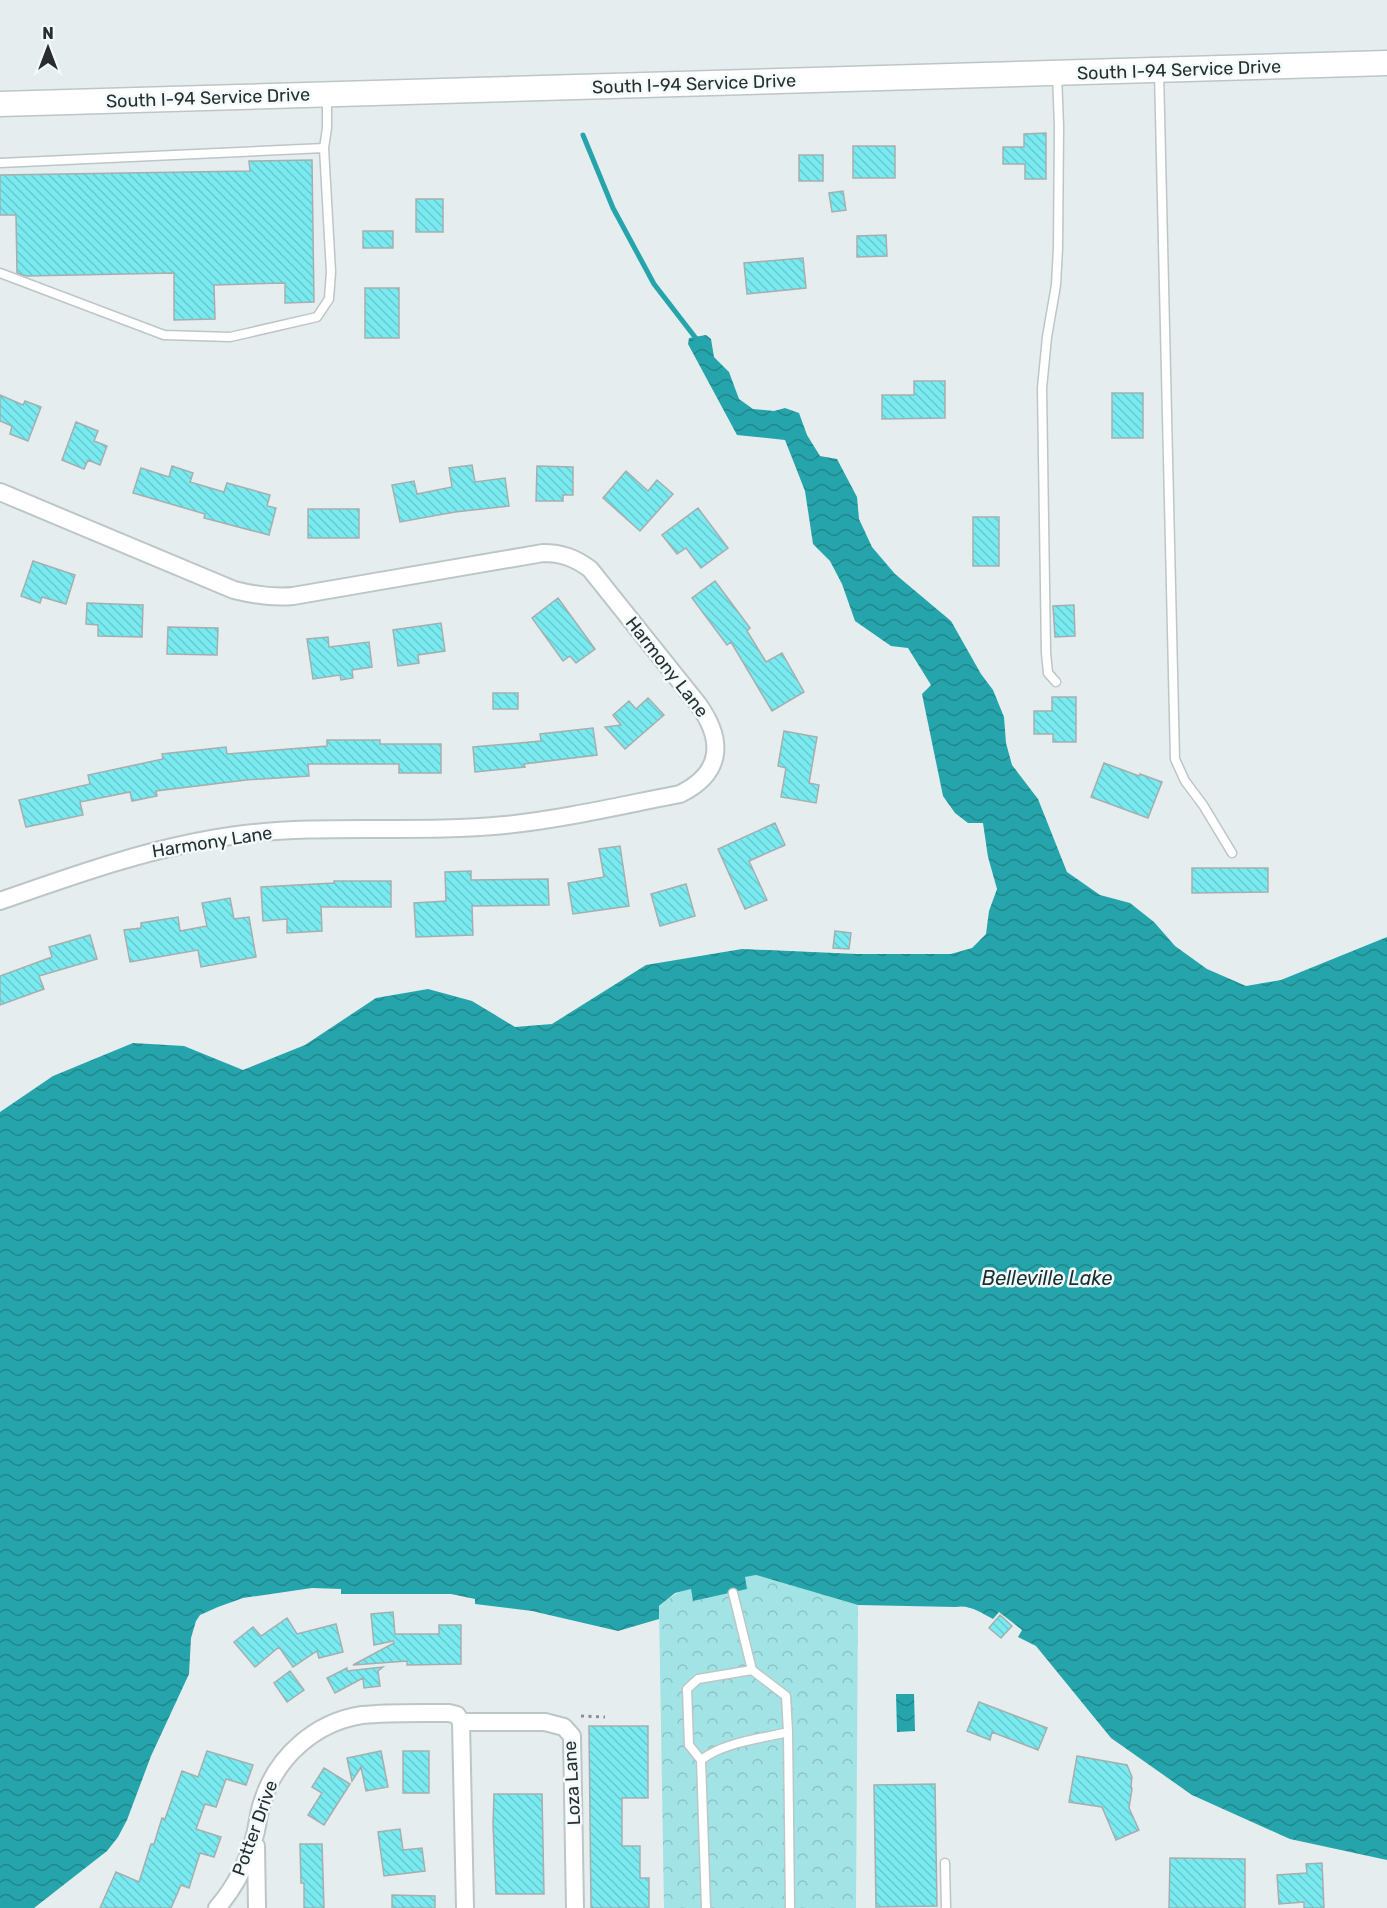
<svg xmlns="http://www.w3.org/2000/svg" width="1387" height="1908" viewBox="0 0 1387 1908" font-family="Rubik,sans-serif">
<defs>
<pattern id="park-crowns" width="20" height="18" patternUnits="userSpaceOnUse" patternTransform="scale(1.5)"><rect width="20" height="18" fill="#a2e3e6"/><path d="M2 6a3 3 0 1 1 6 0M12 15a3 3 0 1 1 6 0" fill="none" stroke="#8cc3c6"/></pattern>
<pattern id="water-waves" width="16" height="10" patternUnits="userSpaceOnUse" patternTransform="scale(1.5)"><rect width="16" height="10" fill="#25a5ab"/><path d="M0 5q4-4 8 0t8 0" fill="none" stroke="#20878c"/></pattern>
<pattern id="building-back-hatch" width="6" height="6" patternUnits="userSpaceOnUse" patternTransform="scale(1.5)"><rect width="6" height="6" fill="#78eaf0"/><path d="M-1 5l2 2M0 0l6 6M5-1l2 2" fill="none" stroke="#68c9ce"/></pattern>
</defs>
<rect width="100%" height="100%" fill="#e5edee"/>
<path fill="url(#park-crowns)" d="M756,1575L858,1605L856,1908H664L659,1607C670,1597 677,1591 691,1589L694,1600L747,1588L744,1577Z"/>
<path fill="url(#water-waves)" d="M706,335L711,339L714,357L729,372L739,399L753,409L774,411L785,408L799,413L807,435L820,456L837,459L857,497L859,519L872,547L895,574L951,621L981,674L993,690L1004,717L1006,743L1012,765L1038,799L1067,872L1100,895L1130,903L1154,922L1175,946L1207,969L1246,986L1281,980L1387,937V1860L1290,1839L1192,1795L1111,1738L1036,1646L1018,1637L1022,1630L999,1612L993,1619C982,1613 968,1604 956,1607L858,1605L756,1575L745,1577L747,1589L693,1601L691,1589L675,1593L659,1606V1619L618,1631L532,1611L475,1604V1599L451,1594H341V1589L312,1588L243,1598L218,1607L200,1615L196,1621L191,1638L189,1674L151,1756L127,1820L118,1837L107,1851L34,1908H0V1112L53,1076L133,1043L184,1046L243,1070L305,1045L376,998L428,989L472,1001L515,1027L552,1024L646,965L742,949L857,954H951L972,948L986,934L989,911L997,889L988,857L983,823H968L955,813L943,796L922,694L931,685L908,648L891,646L855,621L842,584L830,561L813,544L805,491L785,440L737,435L688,344L689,338Z
M896,1694H914L915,1731L897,1732Z"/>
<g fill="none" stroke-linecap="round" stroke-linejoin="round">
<path stroke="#25a5ab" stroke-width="5" d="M583,135L613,208L654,284L698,341"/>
</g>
<path fill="url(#building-back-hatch)" stroke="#a6aeae" stroke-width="1.5" d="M1046,133V179H1025V164H1003V147H1024V134Z
M853,146H895V178H853Z
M799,155H823V181H799Z
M312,160L314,302L285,303V283L214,285L215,319L174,320V273L26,276L17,273L16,215H0V175L250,171L249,161Z
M843,191L846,210L832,212L829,193Z
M416,199H443V232H416Z
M363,231H393V248H363Z
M886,235L887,256L857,257V236Z
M803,258L806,288L747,294L744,263Z
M365,288H399V338H365Z
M914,381H945V418L882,419V395H914Z
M1112,393H1143V438H1112Z
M0,395L23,405L25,401L41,407L28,441L10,434L12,426L0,421Z
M76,422L98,431L94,441L107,446L100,465L88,460L84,469L62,460Z
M472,465L475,482L505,478L509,506L455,512L400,522L392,485L414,481L417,494L452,487L449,468Z
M172,466L193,473L190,482L224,492L227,483L270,495L267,506L276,508L269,535L204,518L205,514L133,493L141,468L169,477Z
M537,466L573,467V495H563V501H536Z
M626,471L648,491L657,480L673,494L640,531L603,498Z
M698,508L728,548L701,568L686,548L677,554L662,535Z
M308,509H359V538H308Z
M973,517H999V566H973Z
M33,561L75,575L66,604L42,597L40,603L21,596Z
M715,581L750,628L747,631L766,662L782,653L804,692L772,711L731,642L727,645L692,598Z
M558,598L595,649L576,663L570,656L563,661L532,618Z
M87,603L143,605L142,637L98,636V625L86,624Z
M1074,605L1075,636L1055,637L1053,606Z
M441,623L445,651L418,655L419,663L398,666L393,630Z
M168,627L218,628L217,655L167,654Z
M328,637L329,647L369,642L372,667L352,670L353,678L341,680L340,675L313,679L307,639Z
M493,693H518V709H493Z
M1052,697H1076V742H1053V734H1034V711H1052Z
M648,698L664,715L625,749L605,727L621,725L613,715L629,701L636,709Z
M593,728L597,755L524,764L525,767L475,772L473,747L541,741L540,734Z
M784,731L817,737L809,783L819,785L816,803L781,797L786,768L778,766Z
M327,740H380V744H441V773H399V764H308L309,776L246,780L156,791L157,796L132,801L130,792L80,802L83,815L26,827L19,800L90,784L88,775L163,759L162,754L226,747L227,754L327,746Z
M1104,763L1139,776L1140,774L1162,782L1148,818L1091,797Z
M775,823L785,845L749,861L767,900L745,909L718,849Z
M620,846L629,906L573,914L568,883L604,877L599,849Z
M1192,868H1268V892L1192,893Z
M471,871V880L548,879L549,905L472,906L473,935L416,937L414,903L446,901L445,872Z
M334,881H391V907H321L322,931L287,933V919L263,921L261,887L334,883Z
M686,884L695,916L660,926L651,894Z
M230,898L234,919L249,917L256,957L201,967L198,950L130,962L124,930L141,928V923L178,917L180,931L207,926L202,903Z
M835,931L851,933L849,949L833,948Z
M90,935L97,959L39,976L44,989L0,1005V976L52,957L49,947Z
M393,1612L395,1634H439V1625H461V1664L407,1665V1661L353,1665L394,1643L393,1641L374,1645L371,1614Z
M1000,1615L1012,1626L1001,1638L989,1628Z
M287,1618L297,1634L336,1624L343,1652L319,1658L317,1651L293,1667L279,1647L255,1667L234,1642L253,1627L261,1636Z
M383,1667L378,1671L380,1686L364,1688L363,1678L335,1693L327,1678L347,1668V1671Z
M290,1671L304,1690L287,1702L274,1683Z
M979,1702L1047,1728L1038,1750L992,1732L990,1740L967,1731Z
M589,1726H648V1798H622V1846H640V1878H649V1908H591Z
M207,1751L253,1765L246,1785L226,1779L216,1807L205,1804L196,1829L221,1837L214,1857L200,1853L189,1888L181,1885L171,1908H100L116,1872L139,1882L151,1844H154L162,1818L165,1819L182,1771L198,1777Z
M381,1751L388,1787L366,1791L361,1767L352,1781L347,1758Z
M403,1751H429V1793H403Z
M1077,1756L1127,1765L1132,1777L1131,1786L1132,1789L1129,1808L1139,1830L1116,1840L1102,1807L1069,1802Z
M324,1768L350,1784L324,1825L308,1815L322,1793L312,1787Z
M935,1784L937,1906L876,1907L874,1785Z
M494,1794H542L544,1894H496L493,1824Z
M400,1829L403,1850L422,1848L425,1871L384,1876L378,1832Z
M300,1844H322L324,1908H304V1883H301Z
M1170,1858L1245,1859V1908H1169Z
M1322,1863L1324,1908H1304V1902L1279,1904L1277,1875L1307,1873L1306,1864Z
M392,1895L435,1896V1908H392Z"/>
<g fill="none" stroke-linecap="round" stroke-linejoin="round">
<g stroke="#bdc6c6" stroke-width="11">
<path id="lane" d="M1159,71L1175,759L1185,781L1203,805L1232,853
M0,163L324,148L327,128V96
M0,273L164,335L230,337L317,317L329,299L331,272L324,148
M1056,682L1048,673L1046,653L1042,388L1047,337L1056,285L1058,248L1059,126L1057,74
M733,1593L752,1670
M701,1760L689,1745L687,1689L698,1679L752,1670L786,1696L788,1732
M945,1863L946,1908
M706,1908L701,1760C724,1742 760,1739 788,1732L790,1908"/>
</g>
<g stroke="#bdc6c6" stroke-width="20">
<path id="street" d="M0,492L234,590C254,595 272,598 293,596L543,553C562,553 575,558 590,569L698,704C724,740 723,773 680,794C623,805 564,819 505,825C416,834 326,823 237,835C155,846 77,874 0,901
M461,1722H545L564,1727L572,1736L575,1908
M461,1722L465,1908
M256,1846L257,1908
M217,1908C236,1886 249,1860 256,1831C258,1821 259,1810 263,1800C277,1756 316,1722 362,1715C391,1712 420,1713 449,1713L457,1715L461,1722"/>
</g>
<g stroke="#bdc6c6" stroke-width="27">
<path id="secondary" d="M0,104L1387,63"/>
</g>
<path stroke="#888e8e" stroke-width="3" stroke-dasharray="3 4.5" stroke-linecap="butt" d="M581,1716L605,1717"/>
<use href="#lane" stroke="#fff" stroke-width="8"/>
<use href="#street" stroke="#fff" stroke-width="16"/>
<use href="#secondary" stroke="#fff" stroke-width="24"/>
</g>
<g text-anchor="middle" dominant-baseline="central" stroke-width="5" stroke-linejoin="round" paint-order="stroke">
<g font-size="18" fill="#2a2d2d" stroke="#f2fbfb">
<text transform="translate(1179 70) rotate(-2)">South I-94 Service Drive</text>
<text transform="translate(694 84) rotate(-2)">South I-94 Service Drive</text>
<text transform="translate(208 98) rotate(-2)">South I-94 Service Drive</text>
<text transform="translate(667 667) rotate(52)">Harmony Lane</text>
<text transform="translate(212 842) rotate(-9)">Harmony Lane</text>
<text transform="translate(572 1783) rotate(-93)">Loza Lane</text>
<text transform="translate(255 1828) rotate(-70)">Potter Drive</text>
</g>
<g font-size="20" font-style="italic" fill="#1a2f30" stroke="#f2fbfb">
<text x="1047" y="1278">Belleville Lake</text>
</g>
</g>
<g transform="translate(48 48)" stroke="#f2fbfb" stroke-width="4.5" paint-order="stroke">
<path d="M0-4.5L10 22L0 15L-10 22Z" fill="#2a2d2d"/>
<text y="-9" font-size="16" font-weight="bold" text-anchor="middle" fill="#2a2d2d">N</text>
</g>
</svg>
